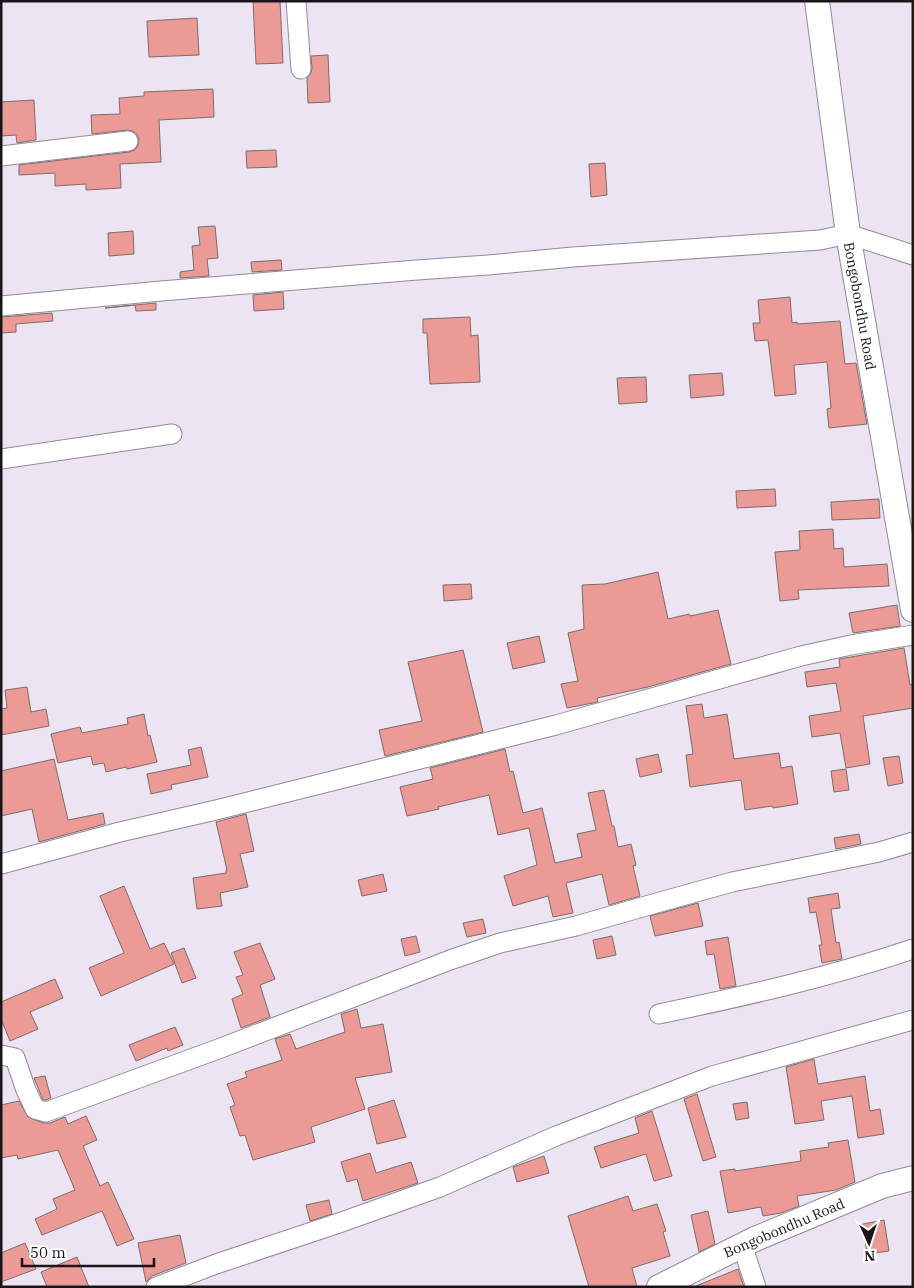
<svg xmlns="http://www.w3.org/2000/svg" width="914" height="1288" viewBox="0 0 914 1288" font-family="'IBM Plex Serif',serif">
<rect width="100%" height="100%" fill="#ece3f3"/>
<path fill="#ec9a95" stroke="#7d6c6b" d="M253,1H280L283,63L256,64Z
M197,18L199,55L149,57L147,21Z
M328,55L330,102L308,103L307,78L311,73L312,68L311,56Z
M213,89L214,117L159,120L161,162L120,164L121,188L86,190V184L55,186V173L19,175V165L129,152L135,150L138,145L139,139L137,134L132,131L127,130L92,134L91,115L120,114L119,98L144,96V92Z
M34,100L36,140L17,143L16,135L1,136V102Z
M276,150L277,167L247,168L246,151Z
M605,163L607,195L591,197L589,164Z
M215,226L218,258L207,259L209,276L180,278V272L194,270L192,246L200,245L198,227Z
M133,231L134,254L109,256L108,233Z
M281,260L282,270L252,272L251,262Z
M283,292L284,309L254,311L253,295Z
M790,297L792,323L797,322V324L840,321L845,364L856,363L867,424L829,428L827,409L831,408L827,362L794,365L796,394L775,396L768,340L755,341L753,323H760L758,300Z
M156,303V310L136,311L135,305L105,308Z
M52,313L53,321L16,324V332L1,333V317Z
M470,317L471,336L478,335L480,382L430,384L427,333H423V319Z
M722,373L724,395L691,398L689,375Z
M646,377L647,402L619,404L617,378Z
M775,489L776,506L737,508L736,491Z
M879,499L880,518L832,520L831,502Z
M833,529L834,549L843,548L844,567L887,564L889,586L798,590L799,599L780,601L775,552L800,550L799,531Z
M658,572L668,619L689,614L690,616L718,610L731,664L648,687L597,698L598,702L567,708L561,684L578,681L568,633L584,629L582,585L605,584Z
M471,584L472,599L444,601L443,585Z
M897,605L900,626L853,633L849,613Z
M539,636L545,662L513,669L507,643Z
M904,648L910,685L913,684V708L863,716L870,764L846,768L840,733L812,737L809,716L841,711L836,683L807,687L805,672L840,667L839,659Z
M463,650L483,732L385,756L379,730L422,721L408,662Z
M27,687L31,712L46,709L49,726L1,735V709L7,708L5,690Z
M702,704L704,718L727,714L734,759L779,753L781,768L792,766L798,804L773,808L772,806L745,810L741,780L690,787L686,755L693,754L686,706Z
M144,714L148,736L150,735L157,762L127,769L126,767L106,772L104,763L93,765L91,756L58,763L51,734L80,727L82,733L128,724L127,718Z
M201,747L208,777L171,785L172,789L151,794L147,774L191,765L188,750Z
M505,749L510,772L513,771L523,813L542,808L555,863L582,857L577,834L596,830L588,793L604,790L612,826H614L618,847L631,844L636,865L633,866L640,896L609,905L602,874L566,883L573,913L553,917L548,896L513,906L504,876L537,865L529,828L498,835L489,795L438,807L439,809L407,816L400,787L433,779L430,768Z
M658,754L662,772L640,777L636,759Z
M899,756L903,783L888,786L883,758Z
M54,759L68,820L103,813L105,824L39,842L32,809L1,816V771Z
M846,769L849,790L834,792L831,771Z
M246,814L254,851L240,854L248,887L220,893L222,906L197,909L193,878L226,873V870H227L216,822Z
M859,834L861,844L836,849L834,838Z
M383,874L387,891L362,896L358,880Z
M124,886L150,949L164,943L174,964L101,996L89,968L124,953L100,896Z
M838,893L840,908L831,909L836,943L839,942L842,959L822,963L819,945H822L816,912L810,913L808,898Z
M698,903L703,926L655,936L650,916Z
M483,919L486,933L467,937L463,923Z
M416,936L420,952L405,956L401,939Z
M612,936L616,955L597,959L593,940Z
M728,937L736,986L720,989L714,954L707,955L705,941Z
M260,943L275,979L260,985L270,1017L241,1028L232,999L243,994L236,977L243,975L234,952Z
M184,948L196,978L182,983L171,953Z
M55,979L63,998L30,1012L38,1029L10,1041L1,1019V1002Z
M357,1009L361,1028L383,1024L392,1072L355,1078L365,1109L311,1127L315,1142L253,1160L245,1135L240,1136L230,1107L235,1105L227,1084L247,1077L245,1072L282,1060L275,1039L290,1034L296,1049L345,1032L341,1014Z
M175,1027L183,1045L168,1051L167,1048L136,1061L129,1045Z
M814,1059L818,1084L865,1076L870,1111L880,1109L884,1134L858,1138L852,1096L821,1101L824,1120L795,1124L786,1067Z
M45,1076L51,1098L46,1100H43L34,1078Z
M697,1094L716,1157L703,1161L684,1099Z
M394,1100L406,1137L377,1144L368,1108Z
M19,1101L28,1117L43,1123H50L65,1117L68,1124L86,1116L97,1140L83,1146L100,1186L108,1182L134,1239L117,1246L102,1211L42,1235L35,1219L57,1209L53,1199L75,1190L58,1150L18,1159L17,1155L1,1158V1105Z
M747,1102L749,1118L736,1120L733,1104Z
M652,1111L672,1176L654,1181L646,1154L601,1168L594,1147L639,1133L635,1118Z
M848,1140L855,1182L836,1190L797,1196L799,1206L781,1213L763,1216L761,1207L728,1213L720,1171L735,1169V1171L801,1161L800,1151L829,1147L828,1143Z
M370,1153L376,1173L411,1162L418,1183L363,1201L357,1179L347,1182L341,1162Z
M544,1156L549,1173L517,1182L513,1167Z
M628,1196L633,1211L657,1204L666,1231L663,1232L670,1256L632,1268L637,1287H589L568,1216Z
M329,1200L332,1214L310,1221L306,1205Z
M708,1211L715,1244L699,1252L691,1215Z
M884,1220L889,1251L867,1254L863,1224Z
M180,1235L186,1263L152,1276L146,1282L138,1243Z
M25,1243L36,1269L1,1282V1253Z
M77,1257L89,1287H47L41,1272Z
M738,1269L744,1287H697L696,1286Z"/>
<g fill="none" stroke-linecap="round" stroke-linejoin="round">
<g stroke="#918a97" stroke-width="21">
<path id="minor" d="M296,1L301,69
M1,156L128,141
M1,306L161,291L417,270L488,265L573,257L820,240L848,234L913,255
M1,459L172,434
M1,864L120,832L216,810L556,725L801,656L851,645L913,635
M659,1014C745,996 830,977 913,949
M1,1055L15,1058L26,1090L35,1109L46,1112L221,1048L450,960L500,943L576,926L653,904L732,882L879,852L913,842
M742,1245L756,1287
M156,1287L216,1264L339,1223L440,1187L556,1136L712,1076L913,1020"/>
</g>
<g stroke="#918a97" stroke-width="26">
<path id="tertiary" d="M817,1L848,234L913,610
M659,1287L755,1239L882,1186L913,1178"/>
</g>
<use href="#minor" stroke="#fff" stroke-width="19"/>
<use href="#tertiary" stroke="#fff" stroke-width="24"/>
</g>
<g text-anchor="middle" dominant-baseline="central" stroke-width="4" stroke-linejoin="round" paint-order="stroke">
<g font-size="14" fill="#19161b" stroke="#fff">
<text transform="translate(860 306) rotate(80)">Bongobondhu Road</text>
<text transform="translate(784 1228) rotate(-23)">Bongobondhu Road</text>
</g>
</g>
<rect width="914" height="1288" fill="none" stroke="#19161b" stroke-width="5"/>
<g transform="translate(869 1243) rotate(177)" stroke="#ffffff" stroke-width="4" paint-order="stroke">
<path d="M0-4L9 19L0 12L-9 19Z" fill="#19161b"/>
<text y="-8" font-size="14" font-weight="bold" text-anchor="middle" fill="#19161b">N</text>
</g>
<path d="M22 1258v8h132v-8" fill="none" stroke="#19161b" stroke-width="2.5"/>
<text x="30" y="1258" font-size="15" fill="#19161b" stroke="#ffffff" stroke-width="4" paint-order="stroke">50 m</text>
</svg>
